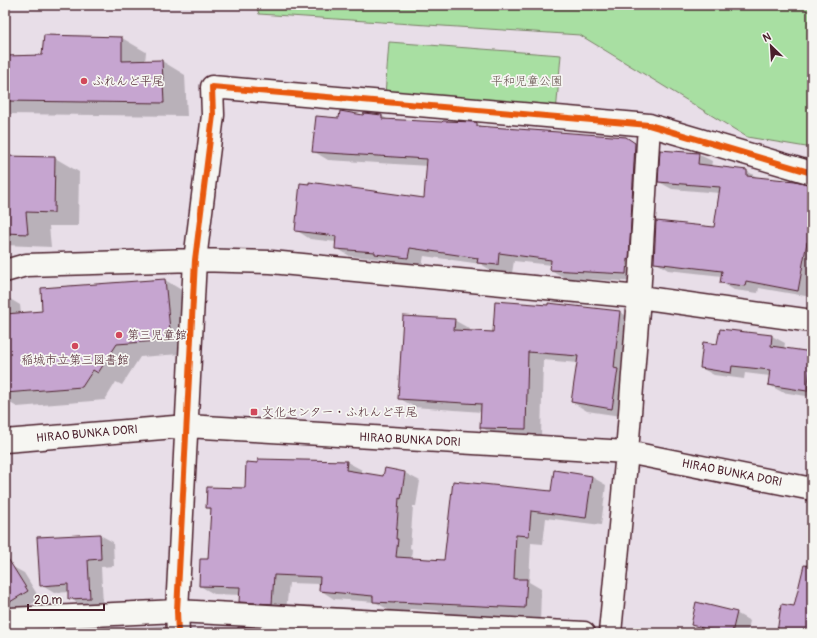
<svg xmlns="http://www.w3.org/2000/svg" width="817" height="638" viewBox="0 0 817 638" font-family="Pangolin,'Klee One',sans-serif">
<rect width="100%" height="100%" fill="#e8dee8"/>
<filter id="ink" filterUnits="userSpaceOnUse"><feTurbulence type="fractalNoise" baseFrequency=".025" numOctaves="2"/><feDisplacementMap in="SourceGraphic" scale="8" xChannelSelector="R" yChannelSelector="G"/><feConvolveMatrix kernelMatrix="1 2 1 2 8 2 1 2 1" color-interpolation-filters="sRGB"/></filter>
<g filter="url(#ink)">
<path fill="#a8dfa2" stroke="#797f66" d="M256,5H812V148L747,137L580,35L259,14Z
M389,42L561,55L556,113L385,95Z"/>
<path fill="#0003" d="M45,36L122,38L146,52L145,62L162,61L185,75L187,116L5,114V57L43,56Z
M364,114L382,116L390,121L476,123L484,128L626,138L641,147L640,282L565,278L551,270V265L514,261L512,273L492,271L481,264L424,256L422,266L390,261L386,259L350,256L336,248V242L310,239L296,230L424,200L428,166L328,160L313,151L340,119L364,116Z
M698,154L712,161L711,167L747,171L760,179L812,199V291L811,297L759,288L758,293L734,290L721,282L722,276L668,270L655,262L715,228L720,193L672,189L659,182Z
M5,157L55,158L79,172L78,226H49L51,247L5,245Z
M165,280L188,294L193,353L140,357L122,385L116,382L105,400L17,407L5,400V296L20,305L21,314L44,312Z
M620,312L635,321L627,417L587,411L572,402L578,363L543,360L541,437L496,436L481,427L482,412L414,407L399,398L454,320L470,329L469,332L494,333Z
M720,330L772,336L785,343L784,349L812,353V397L782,392L769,385L770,376L745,373L744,379L714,375L701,368L718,345Z
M259,460L347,462L362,470L361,474L384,478L385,469L405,473L420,481L416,506H413L410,548L412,549L411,559L445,561L552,492L592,477L606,485L601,525L546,518L543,544L531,543L529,582L541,589L540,625L453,620L438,611L410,609L409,611L389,610L375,602L334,599L320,590V584L289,583L286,611L255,610L241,601V595L214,594L200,586L209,560L212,510L207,508L246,489L259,464Z
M100,535L113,542L114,566L101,567L103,605L83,606L69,598V592L54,593L41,585Z
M5,564L11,566L24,573L40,599L5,620Z
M736,613L750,621L747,633H709L692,624Z
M162,626L174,633H100L99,630Z
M239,628L301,631L304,633H205V631L239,633Z"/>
<path fill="#c6a5d0" stroke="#4a1f2b" d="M44,35L122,37V61L162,60L164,103L5,101V56L42,55Z
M340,111L363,115L364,113L382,115V119L442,122L443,121L476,122L477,123V126L626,137L635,143L629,260L627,259L626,274L550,270L551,260L499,253L498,265L477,263L478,258L410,248L408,258L375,254V252L335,249L336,236L295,231L300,183L309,184V182L424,198L427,159L312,152L316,116L339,118Z
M660,150L699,153L698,164L747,170V176L795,181L812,185V242H807L798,291L746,281L745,286L720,283L722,271L654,263L656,221L714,227L720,187L658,182Z
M5,156L55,157L54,213L26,212L28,234L5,233Z
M165,279L171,340L117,344L98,373L93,370L82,387L5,393V314L42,311L41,288Z
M495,301L548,305V303L620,311L614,368L618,369L612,409L571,402L578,356L528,352L526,429L480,428L481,404L398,399L403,316L455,319L454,330L493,332Z
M720,329L772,335L771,346L812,352L807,391L768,385L770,370L732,366L731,373L700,368L703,342L717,344Z
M258,459L347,461L346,470L383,476L385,468L405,472L401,499L399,498L396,539H398L396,557L444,560L453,481L551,491L554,470L592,476L586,518L531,511L529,536L516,535L514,579H527L525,608L395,602V603L373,602V596L319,591L320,577L274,575L272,604L239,602L240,587L199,586L200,559H208L211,508H206L207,487L245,488L246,462L258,463Z
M100,534L101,559L88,560L90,598L68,599V584L40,586L37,537Z
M5,554L28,591L5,605Z
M804,565L812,566V633H777L781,604L794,606Z
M696,602L737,612L732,633H722L691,625Z
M238,627L270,629V633H238Z"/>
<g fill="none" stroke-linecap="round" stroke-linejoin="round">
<g stroke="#4a1f2b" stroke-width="25">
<path id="minor" d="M5,271L26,265L195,260L271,262L639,297L812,321
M5,441L187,426L627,452L812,489
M5,622L10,619L177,611L584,633
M178,633L177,611L195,260L213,115L212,87L649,125L812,173
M610,633L627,452L639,297L649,125"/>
</g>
<use href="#minor" stroke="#f6f6f2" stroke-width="22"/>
<g stroke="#f6f6f2" stroke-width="8">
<path id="cycleway" d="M178,633L177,611L195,260L213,115L212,87L649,125L812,173"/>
</g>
<use href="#cycleway" stroke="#e8590c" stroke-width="6"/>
</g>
</g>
<g fill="#d1495b" stroke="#f6f6f2" stroke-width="1.5">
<circle cx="84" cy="81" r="4"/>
<circle cx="119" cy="335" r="4"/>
<circle cx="75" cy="346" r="4"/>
<rect x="250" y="408" width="8" height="8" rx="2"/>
</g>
<g text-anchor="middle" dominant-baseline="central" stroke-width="3.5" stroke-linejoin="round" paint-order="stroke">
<g font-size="12" fill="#4a1f2b" stroke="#f6f6f2" text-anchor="start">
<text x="92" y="81">ふれんど平尾</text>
<text x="127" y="335">第三児童館</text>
<text x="75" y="360" text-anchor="middle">稲城市立第三図書館</text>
<text x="262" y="412">文化センター・ふれんど平尾</text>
</g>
<g font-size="12" fill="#624f49" stroke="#f6f6f2">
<text x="527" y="81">平和児童公園</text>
</g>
<g font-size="12" fill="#4a1f2b" stroke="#f6f6f2">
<text transform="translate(87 434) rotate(-5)">HIRAO BUNKA DORI</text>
<text transform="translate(410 440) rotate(3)">HIRAO BUNKA DORI</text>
<text transform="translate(732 473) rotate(11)">HIRAO BUNKA DORI</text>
</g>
</g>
<rect width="817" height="638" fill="none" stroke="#f6f6f2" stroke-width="20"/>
<rect x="10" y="10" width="797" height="618" fill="none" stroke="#4a1f2b" stroke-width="1.5" filter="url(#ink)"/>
<g transform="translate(771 46) rotate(335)" stroke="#f6f6f2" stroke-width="3" paint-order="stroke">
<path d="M0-3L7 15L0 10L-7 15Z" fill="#4a1f2b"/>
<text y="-6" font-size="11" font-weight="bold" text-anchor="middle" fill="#4a1f2b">N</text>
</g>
<path d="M28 604v6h76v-6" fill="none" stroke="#4a1f2b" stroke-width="2"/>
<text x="34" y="604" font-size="12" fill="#4a1f2b" stroke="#f6f6f2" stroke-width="3" paint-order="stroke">20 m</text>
</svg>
